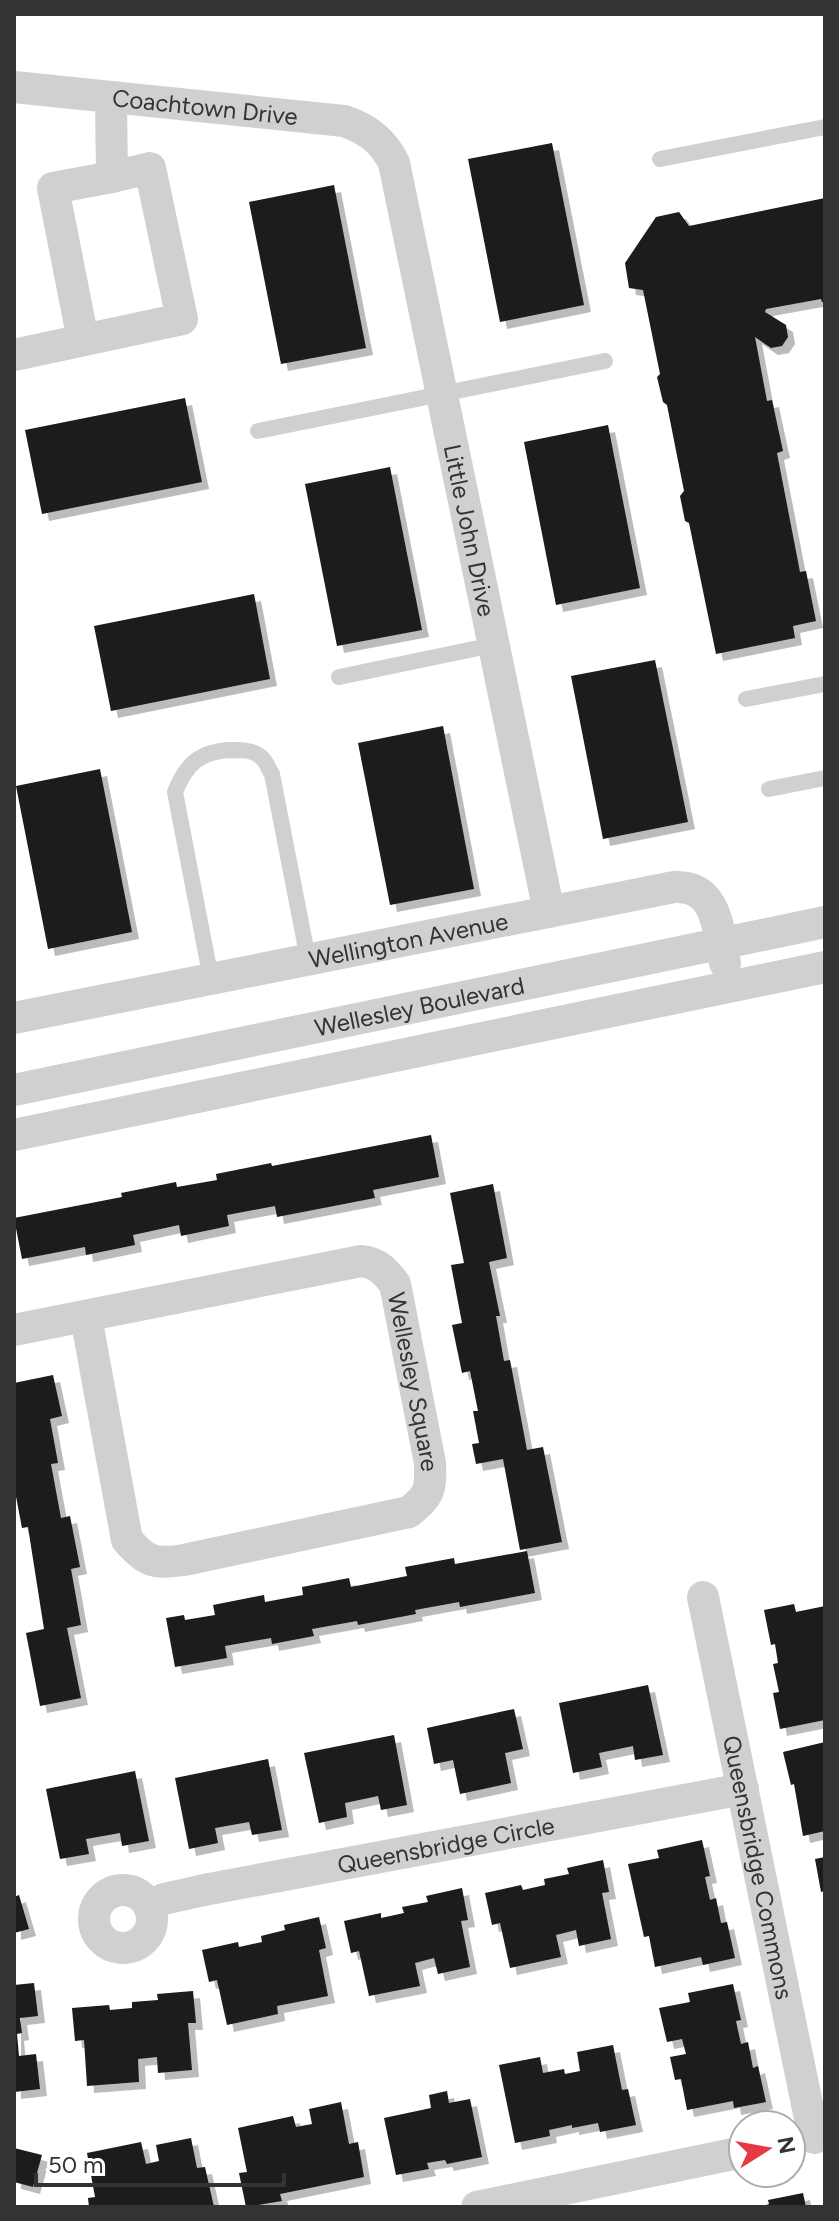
<svg xmlns="http://www.w3.org/2000/svg" width="839" height="2221" viewBox="0 0 839 2221" font-family="Figtree,sans-serif">
<defs>
<filter id="shadow"><feDropShadow dx="7" dy="7" stdDeviation="0" flood-color="#0004"/></filter>
</defs>
<rect width="100%" height="100%" fill="#fff"/>
<path fill="#1a1a1a" filter="url(#shadow)" d="M552,143L584,305L500,322L468,159Z
M334,185L366,348L281,364L249,202Z
M825,198V302H822L821,299L766,309L765,312L786,325L788,337L782,346L771,348L755,337L767,401L772,400L783,451L777,453L800,572L806,571L816,621L793,626L795,638L716,654L689,523L685,521L680,496L684,491L667,405L663,402L657,377L660,374L643,290L629,288L625,263L656,217L679,212L689,226Z
M185,398L202,482L42,514L25,430Z
M608,425L640,588L556,605L524,442Z
M390,467L422,630L337,646L305,484Z
M254,594L270,679L111,711L94,626Z
M655,660L688,822L603,839L571,676Z
M443,726L474,889L390,905L358,743Z
M100,769L132,932L48,949L16,786Z
M431,1135L439,1177L373,1190L375,1198L277,1217L275,1206L227,1215L229,1226L181,1236L179,1225L133,1235L135,1245L86,1255L85,1247L22,1259L14,1218L122,1197L121,1193L176,1182L177,1187L217,1180L216,1174L271,1163L272,1166Z
M493,1184L507,1258L489,1262L500,1316H496L504,1361L510,1360L527,1450L543,1447L562,1542L520,1550L503,1459L476,1464L472,1444L479,1443L473,1411H478L470,1371L462,1373L452,1325L462,1323L451,1265L464,1263L450,1193Z
M53,1375L62,1416L50,1419L58,1463L51,1464L61,1518L70,1516L80,1567L71,1569L81,1625L67,1628L81,1698L40,1706L26,1633L44,1629L28,1527L22,1528L14,1486V1471H16L14,1383Z
M527,1551L535,1593L460,1607L459,1602L415,1610L416,1614L358,1625L357,1621L312,1629L314,1636L272,1644L271,1638L225,1646L227,1658L175,1667L166,1618L184,1615L185,1620L215,1615L213,1605L264,1595L265,1602L303,1595L302,1587L349,1578L351,1587L407,1576L405,1567L454,1558L455,1564Z
M794,1604L796,1612L825,1606V1720L780,1729L773,1693L779,1692L773,1664L778,1663L775,1644L771,1645L764,1610Z
M648,1685L663,1755L635,1760L633,1746L599,1753L602,1767L573,1773L559,1703Z
M514,1709L523,1749L505,1753L511,1783L460,1794L453,1760L434,1764L427,1728Z
M394,1735L407,1805L381,1810L378,1796L345,1803L347,1817L319,1823L304,1753Z
M825,1742V1831L803,1836L794,1784L791,1785L783,1752Z
M268,1759L282,1830L252,1835L249,1822L215,1828L218,1843L189,1849L175,1778Z
M135,1771L149,1841L122,1846L120,1833L86,1839L89,1854L60,1859L46,1789Z
M702,1840L710,1876L705,1877L710,1900L716,1898L721,1923L727,1922L735,1958L703,1965L701,1957L655,1967L649,1936L644,1937L628,1864L659,1858L657,1850Z
M825,1857V1891L821,1892L815,1859Z
M603,1860L609,1892L602,1893L611,1939L579,1946L576,1930L556,1935L561,1957L510,1968L500,1923L492,1925L485,1893L521,1885L523,1890L545,1885L544,1879L569,1874L567,1868Z
M462,1888L468,1920L461,1921L470,1967L438,1974L434,1958L415,1963L420,1986L369,1996L359,1951L351,1953L344,1921L381,1913V1918L404,1913L402,1907L428,1902L426,1896Z
M19,1895L29,1929L14,1933V1897Z
M319,1917L326,1948L319,1950L328,1996L277,2006L278,2014L227,2025L217,1980L209,1982L202,1950L238,1942L239,1947L262,1942L261,1936L285,1930L284,1925Z
M34,1983L38,2016L20,2018L22,2033L17,2034L19,2056L36,2054L40,2089L14,2092V1985Z
M733,1984L741,2020L736,2021L741,2044L748,2042L753,2068L758,2066L766,2102L734,2108L733,2101L687,2110L681,2079L675,2080L670,2057L686,2054L682,2039L667,2042L659,2008L690,2002L688,1993Z
M193,1991L196,2023H188L192,2070L158,2073L157,2057L138,2059L139,2082L87,2086L84,2040L75,2041L72,2008L109,2005L110,2010L132,2008V2002L158,2000L157,1994Z
M613,2045L622,2090L628,2089L636,2125L600,2132L598,2123L572,2128V2125L549,2130L550,2136L515,2143L499,2065L540,2057L543,2073L564,2069L565,2074L580,2071L577,2052Z
M447,2091L449,2103L470,2099L482,2157L447,2164L445,2160L427,2163L429,2169L396,2175L384,2118L431,2108L429,2095Z
M341,2102L349,2144L358,2142L364,2177L280,2194L282,2201L246,2207L239,2173L247,2172L238,2128L293,2116L296,2127L312,2124L309,2109Z
M191,2138L197,2168L205,2167L214,2207H89L88,2198L95,2197L87,2153L141,2142L146,2164L159,2161L156,2145Z
M14,2148L42,2155L33,2187L14,2182Z
M803,2193L806,2207H761L769,2204L768,2200Z"/>
<g fill="none" stroke-linecap="round" stroke-linejoin="round">
<path stroke="#d0d0d0" stroke-width="16" d="M660,159L825,127
M258,431L605,361
M339,677L493,645
M746,699L825,684
M769,789L825,778
M211,979L175,792C186,764 200,751 232,750C242,750 254,750 262,758C266,761 269,770 272,774L308,959"/>
<g stroke="#d0d0d0" stroke-width="32">
<path id="s1" d="M14,87L344,121C368,129 383,141 394,163L549,912"/>
<path d="M83,340L53,188L112,177"/>
<path d="M14,355L182,319L150,168L112,177L111,98"/>
<path id="s2" d="M14,1018L674,887C718,885 718,930 725,963"/>
<path id="s3" d="M14,1090L825,922"/>
<path d="M14,1135L825,967"/>
<path id="s4" d="M14,1330L361,1261C378,1263 385,1271 395,1284L430,1463C431,1490 430,1495 409,1512L184,1560C154,1564 148,1563 127,1540L86,1317"/>
<path id="s5" d="M703,1597L814,2138"/>
<circle cx="123" cy="1919" r="29"/>
<path id="s6" d="M149,1907L164,1899L204,1890L743,1789"/>
<path d="M477,2207L743,2152"/>
</g>
</g>
<g text-anchor="middle" dominant-baseline="central" stroke-width="8" stroke-linejoin="round" paint-order="stroke">
<g font-size="24" fill="#333" stroke="#fff">
<text stroke="none"><textPath href="#s1" startOffset="192">Coachtown Drive</textPath></text>
<text stroke="none"><textPath href="#s1" startOffset="774">Little John Drive</textPath></text>
<text stroke="none"><textPath href="#s2" startOffset="402">Wellington Avenue</textPath></text>
<text stroke="none"><textPath href="#s3" startOffset="414">Wellesley Boulevard</textPath></text>
<text stroke="none"><textPath href="#s4" startOffset="496">Wellesley Square</textPath></text>
<text stroke="none"><textPath href="#s6" startOffset="304">Queensbridge Circle</textPath></text>
<text stroke="none"><textPath href="#s5" startOffset="276">Queensbridge Commons</textPath></text>
</g>
</g>
<rect width="839" height="2221" fill="none" stroke="#333333" stroke-width="32"/>
<g transform="translate(767 2149) rotate(79)"><circle r="38" fill="#ffffff" stroke="#adadad" stroke-width="2"/>
<path d="M0-6L14 30L0 20L-14 30Z" fill="#e63946"/>
<text y="-12" font-size="22" font-weight="bold" text-anchor="middle" fill="#333333">N</text>
</g>
<path d="M36 2173v12h248v-12" fill="none" stroke="#333333" stroke-width="4"/>
<text x="48" y="2173" font-size="24" fill="#333333" stroke="#ffffff" stroke-width="6" paint-order="stroke">50 m</text>
</svg>
